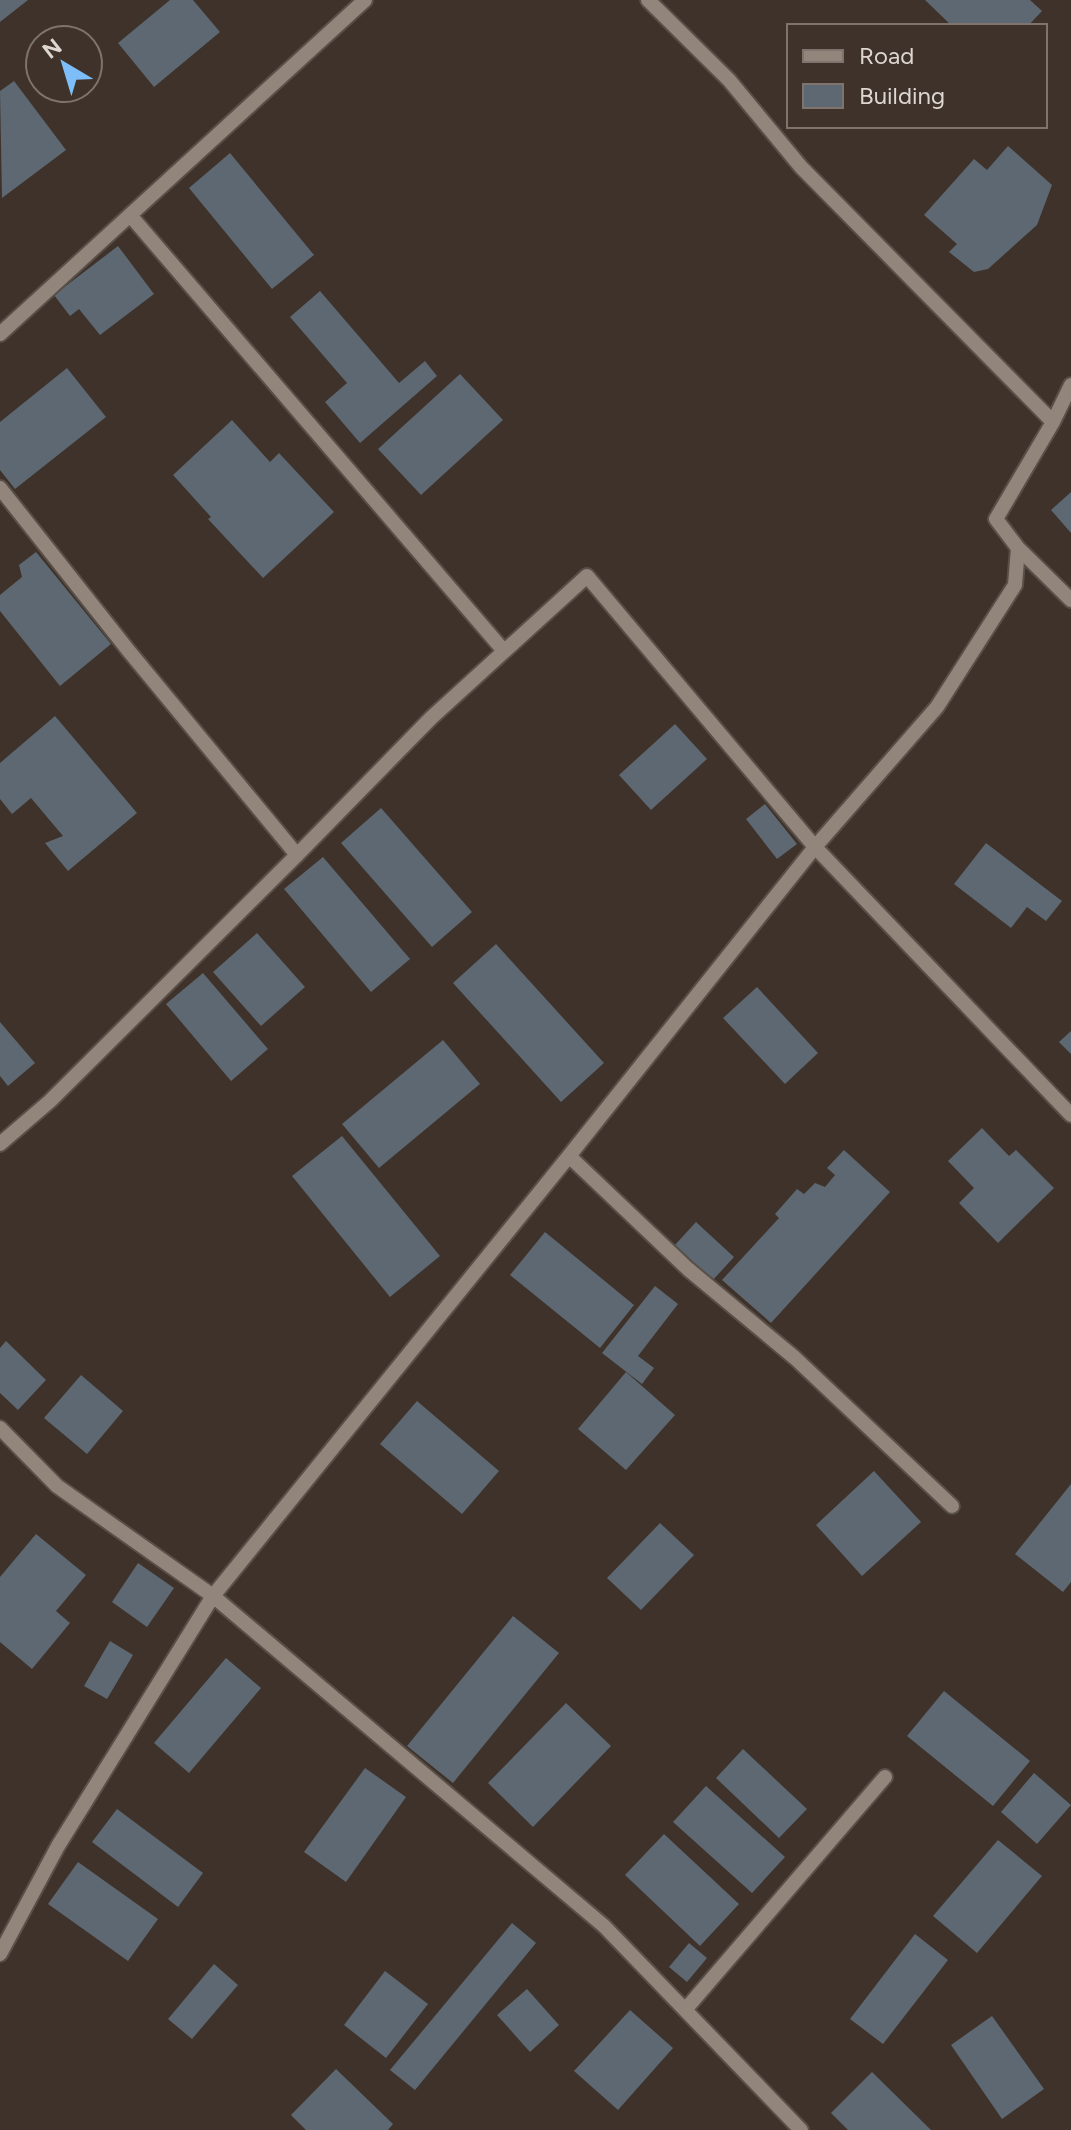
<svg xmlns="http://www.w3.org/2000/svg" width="1071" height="2130" viewBox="0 0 1071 2130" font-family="Figtree,sans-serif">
<rect width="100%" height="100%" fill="#3e322a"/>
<path fill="#5d6872" d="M0,0H28L0,22Z
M170,0H193L220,32L154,87L118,43Z
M925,0H1030L1042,11L1028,26H952Z
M14,81L66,150L2,198L0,91Z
M1008,146L1052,185L1037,225L988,269L974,272L949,252L957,244L924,215L974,159L987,170Z
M230,153L314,255L272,289L189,188Z
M118,246L154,294L100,335L79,309L70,316L54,295Z
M320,291L399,383L425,361L437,376L360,443L325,402L347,383L290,317Z
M67,368L106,417L15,489L0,470V422Z
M460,374L503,420L421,495L378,449Z
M232,420L270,462L279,453L334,512L263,578L208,519L211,517L173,475Z
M1071,492V533L1051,510Z
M36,552L111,644L60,686L0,611V595L22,577L19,565Z
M55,716L137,813L68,871L45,843L63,836L31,798L12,814L0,799V763Z
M675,724L707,759L651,810L619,775Z
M765,804L797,844L777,859L746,819Z
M381,808L472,912L432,947L341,843Z
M986,843L1062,901L1046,921L1027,907L1011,928L954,884Z
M323,857L410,959L371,992L284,889Z
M257,933L305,987L261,1026L213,972Z
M496,944L604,1063L561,1102L453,983Z
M203,973L268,1049L231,1081L166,1004Z
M757,987L818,1053L785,1084L723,1018Z
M0,1022L35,1063L8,1086L0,1076Z
M1071,1031V1054L1059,1042Z
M443,1040L480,1084L379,1168L342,1124Z
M982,1128L1009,1156L1016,1150L1054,1188L998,1243L959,1203L974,1188L948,1161Z
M342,1136L440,1256L390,1297L292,1176Z
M844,1150L890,1192L771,1323L722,1280L779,1218L775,1214L797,1189L804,1194L815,1183L825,1187L835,1175L827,1168Z
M696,1222L734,1257L712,1281L674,1246Z
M545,1232L634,1305L600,1348L510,1275Z
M655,1286L678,1304L638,1356L654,1368L642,1384L602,1353Z
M6,1341L46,1380L18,1410L0,1393V1348Z
M626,1372L675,1415L626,1470L578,1429Z
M81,1375L123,1411L87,1454L44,1418Z
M417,1401L499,1471L462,1514L380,1444Z
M874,1471L921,1522L862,1576L816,1525Z
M1071,1484V1582L1063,1592L1015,1554Z
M660,1523L694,1555L641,1610L607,1578Z
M36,1534L86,1575L56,1611L70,1623L32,1669L0,1642V1577Z
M138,1563L174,1588L147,1627L112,1602Z
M513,1616L559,1653L453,1783L407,1746Z
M110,1641L133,1655L107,1699L84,1686Z
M226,1658L261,1688L189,1773L154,1743Z
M944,1691L1030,1761L993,1806L907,1736Z
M566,1703L611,1746L533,1827L488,1783Z
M743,1749L807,1809L779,1838L716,1778Z
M365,1768L406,1797L346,1882L304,1852Z
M1034,1773L1071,1805L1037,1844L1001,1812Z
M706,1786L785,1857L752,1893L673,1822Z
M117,1809L203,1873L178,1907L92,1842Z
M664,1834L739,1904L700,1946L625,1875Z
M998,1840L1042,1876L977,1953L933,1916Z
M78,1862L158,1919L128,1961L48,1904Z
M512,1923L536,1943L415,2090L390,2070Z
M915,1934L948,1960L883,2044L850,2019Z
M689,1943L707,1958L687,1982L669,1967Z
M214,1964L238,1985L192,2039L168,2019Z
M385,1971L428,2004L386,2058L344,2025Z
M527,1989L559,2025L530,2052L497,2015Z
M630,2010L673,2048L618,2110L574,2071Z
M992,2016L1044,2089L1002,2119L951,2045Z
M336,2069L393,2124L388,2130H306L291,2115Z
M872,2072L931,2130H848L831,2113Z"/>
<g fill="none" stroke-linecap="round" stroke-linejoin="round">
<g stroke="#584f48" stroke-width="18">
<path id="minor" d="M648,0L729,80L801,167L1053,422
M130,215L504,651
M0,334L365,0
M0,488L128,650L297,855
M1018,548L1071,600
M0,1144L50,1101L297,855L431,718L587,576L815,847L1071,1115
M569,1156L688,1269L795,1358L952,1506
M0,1428L57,1486L213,1596L604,1926L801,2130
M0,1954L58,1846L213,1596L569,1156L815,847L937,707L1015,585L1018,548L996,519L1053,422L1071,385
M685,2010L885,1777"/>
</g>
<use href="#minor" stroke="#92857b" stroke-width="14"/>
</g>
<rect x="787" y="24" width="260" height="104" fill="#3e322a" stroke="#7e746d" stroke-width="2"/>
<rect x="803" y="50" width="40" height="12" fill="#92857b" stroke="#7e746d" stroke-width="2"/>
<text x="859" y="64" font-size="24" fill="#ddd6d1">Road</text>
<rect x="803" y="84" width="40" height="24" fill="#5d6872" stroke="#7e746d" stroke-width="2"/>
<text x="859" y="104" font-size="24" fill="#ddd6d1">Building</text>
<g transform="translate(64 64) rotate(322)"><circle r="38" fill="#3e322a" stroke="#7e746d" stroke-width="2"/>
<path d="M0-6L14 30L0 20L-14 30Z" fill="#7dbef9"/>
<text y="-12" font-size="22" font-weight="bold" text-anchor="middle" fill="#ddd6d1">N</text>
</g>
</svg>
